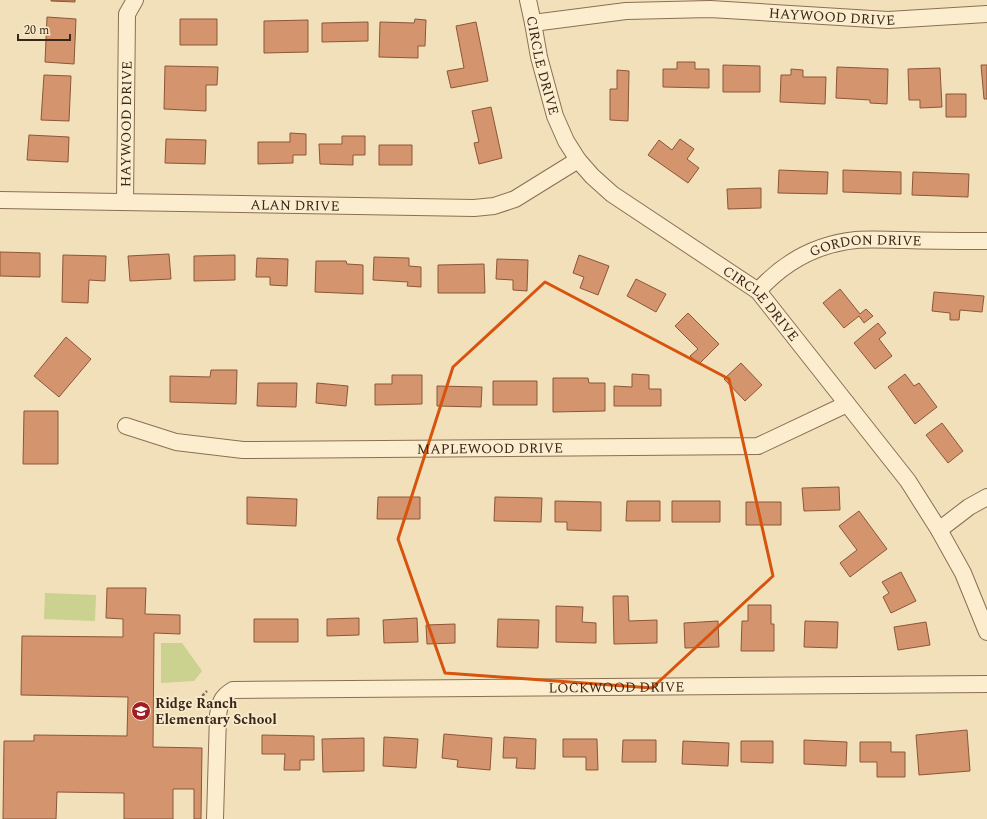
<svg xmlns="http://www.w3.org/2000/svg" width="987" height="819" viewBox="0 0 987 819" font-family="Spectral,serif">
<rect width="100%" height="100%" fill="#f2e0bb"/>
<path fill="#cbd18f" d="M45,593L96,595L95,621L44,619Z
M161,643H182L202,671L194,681L161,683Z"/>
<path fill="#d4946d" stroke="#8c5637" d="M51,0H75V2L51,1Z
M47,17L76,19L74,64L45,62Z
M180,19H217V45H180Z
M415,19L426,20L425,46H418V58L379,57L380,22L414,23Z
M308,20V52L264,53V21Z
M368,22V41L322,42V23Z
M476,22L488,81L451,88L447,71L464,68L456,26Z
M677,62H695V69H709V88L663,87V69H677Z
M723,65L760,66V92H723Z
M981,65H987V99H984Z
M165,66L218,67L217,85H206V111L164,109Z
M837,67L888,69L887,104L870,103V100L836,98Z
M940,68L942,107L920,108V100H909L908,69Z
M791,69L803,70V77H826L825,104L780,102L781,75H791Z
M617,70L629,71L628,121L610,120V89H617Z
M44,75L71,76L69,121L41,120Z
M946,94H966V117H946Z
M491,107L502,158L479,164L474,143L479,142L472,111Z
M290,133L306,134V155H293V163L258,164V142H290Z
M29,135L69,137L68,162L27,160Z
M342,136H365V155H353V165L320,164L319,144H342Z
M166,139L206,140L205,164L165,163Z
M680,139L694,149L687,159L699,168L688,183L648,155L659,140L672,150Z
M379,145H412V165H379Z
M779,170L828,172L827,194L778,193Z
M843,170L901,172V194L843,192Z
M913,172L969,174L968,197L912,195Z
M761,188V208L728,209L727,189Z
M0,252L40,253V277L0,276Z
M169,254L171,279L130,281L128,256Z
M63,255L106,256L105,281L89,280L88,303L62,302Z
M235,255V280L194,281V256Z
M579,255L609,266L598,295L580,288L584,277L573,273Z
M374,257L409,258V266L421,267V287L407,286L408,282L373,280Z
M257,258L288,259L287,286L270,285V277H256Z
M497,259L528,260L527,291L513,290V280L496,279Z
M316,261H346L347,264L363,265V294L315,292Z
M484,264L485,293H438V265Z
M636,279L666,294L656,312L627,296Z
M840,289L860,314L866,309L873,316L864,323L859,316L844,328L823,303Z
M934,292L984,296L982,312L960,310L959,320H950V313L932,311Z
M688,313L719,344L699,364L690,356L698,349L675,326Z
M878,323L886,333L879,339L892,356L875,369L854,343Z
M66,337L91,359L59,397L34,376Z
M741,363L762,385L745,401L724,379Z
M211,370H237L236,404L170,402V376L210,377Z
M632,374L649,375V389H661V406H614V386L632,387Z
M905,374L914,386L919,383L937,407L915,424L888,387Z
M392,375H422V404L375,405V384H392Z
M553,378H588L589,383H605V411L553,412Z
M493,381H537V405H493Z
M258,383H297L296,407L257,406Z
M317,383L348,386L346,406L316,403Z
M437,386L482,387L481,407L437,406Z
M24,411H58V464H23Z
M942,423L963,451L948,463L926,435Z
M839,487L840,510L804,511L802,488Z
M247,497L297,499L296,526L247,524Z
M378,497H420V519H377Z
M495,497L542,498L541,522L494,521Z
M555,501L601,502V531L567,530V522H555Z
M627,501H660V521H626Z
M672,501H720V522H672Z
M746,502H781V525H746Z
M859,511L887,549L850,577L840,563L857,550L839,526Z
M901,572L916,601L891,613L883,597L889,593L882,582Z
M107,588H146L145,614L180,615V634L154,633L153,747L202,748L201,819H194V789H173V819H124V793L57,792L56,819H3L4,741H34V735L127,736L128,697L21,695L22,636L123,637V619L106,618Z
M613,596H628L629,621L657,620V643L614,644Z
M748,605H771V624H774V651H741L742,621H748Z
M556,606L583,607L582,622L596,623V643L556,642Z
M359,618V635L327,636V619Z
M417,618L418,642L384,643L383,620Z
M254,619H298V642H254Z
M498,619L539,620L538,648L497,647Z
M718,621L719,647L685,648L684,623Z
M805,621L838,622L837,648L804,647Z
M926,622L930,645L898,650L894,627Z
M455,624V643L427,644L426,625Z
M967,730L970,771L919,775L916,735Z
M444,734L492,738L490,770L457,767L458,760L442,758Z
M262,735L314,736V760H300V770H284L285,754H262Z
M384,737L418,739L416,768L383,766Z
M504,737L536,739L535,769L516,768L517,758H503Z
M364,738V771L323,772L322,739Z
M563,739H597L598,770H586V757H563Z
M623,740H656V762H622Z
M804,740L847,742L846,766L804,764Z
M683,741L729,743L728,766L682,764Z
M741,741H773V763L741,762Z
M860,742H891V752H905V777H877V762H860Z"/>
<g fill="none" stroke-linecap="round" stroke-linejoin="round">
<g stroke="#8b6f53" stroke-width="18">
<g id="minor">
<path id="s1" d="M528,0L533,23L539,57L555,116L566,141L578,160L592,176L612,194L758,291L908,481L939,530L963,573L987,632"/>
<path id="s2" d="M533,23L626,11L710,9L888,20L987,14"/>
<path id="s3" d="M0,200L474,208L494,206L515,199L578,160"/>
<path id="s4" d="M125,202L127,14L135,0"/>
<path id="s5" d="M758,291C784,262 817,244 856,240C872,239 889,240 905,240C932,241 960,241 987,241"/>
<path id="s6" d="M126,426L176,442L243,450L758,446L847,404"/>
<path d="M939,530L969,507L987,497"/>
<path id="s7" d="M215,819L218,715C220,703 221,697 233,690L987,684"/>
</g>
</g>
<path stroke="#8b6f53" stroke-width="2.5" stroke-dasharray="3 2" stroke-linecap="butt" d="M203,701V695L207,691"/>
<use href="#minor" stroke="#fcedcf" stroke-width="16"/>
</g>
<path fill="none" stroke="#d6540d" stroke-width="3" stroke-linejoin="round" d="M545,282L729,379L773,576L652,688L445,673L398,539L453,367Z"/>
<defs>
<g id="school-disc" transform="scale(1)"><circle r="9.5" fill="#a01d23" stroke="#f9eacc"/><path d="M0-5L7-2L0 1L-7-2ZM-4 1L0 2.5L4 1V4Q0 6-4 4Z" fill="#fff"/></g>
</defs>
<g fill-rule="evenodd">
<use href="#school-disc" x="141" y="711"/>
</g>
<g text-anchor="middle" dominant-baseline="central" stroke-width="3.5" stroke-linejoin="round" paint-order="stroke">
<g font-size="14" fill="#38281a" stroke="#f9eacc">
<text stroke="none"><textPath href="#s2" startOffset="300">HAYWOOD DRIVE</textPath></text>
<text stroke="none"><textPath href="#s1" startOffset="67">CIRCLE DRIVE</textPath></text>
<text stroke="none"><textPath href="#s4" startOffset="78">HAYWOOD DRIVE</textPath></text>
<text stroke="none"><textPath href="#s3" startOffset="295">ALAN DRIVE</textPath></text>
<text stroke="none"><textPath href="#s5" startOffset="122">GORDON DRIVE</textPath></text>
<text stroke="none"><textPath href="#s1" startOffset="403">CIRCLE DRIVE</textPath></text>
<text stroke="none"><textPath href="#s6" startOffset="367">MAPLEWOOD DRIVE</textPath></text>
<text stroke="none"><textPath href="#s7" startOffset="518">LOCKWOOD DRIVE</textPath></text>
</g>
<g font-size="14" font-weight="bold" fill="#38281a" stroke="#f9eacc" text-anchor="start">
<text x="155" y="703">Ridge Ranch<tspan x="155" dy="16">Elementary School</tspan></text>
</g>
</g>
<path d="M18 34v6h52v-6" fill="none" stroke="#38281a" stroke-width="2"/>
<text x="24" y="34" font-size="12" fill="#38281a" stroke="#f9eacc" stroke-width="3" paint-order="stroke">20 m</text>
</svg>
